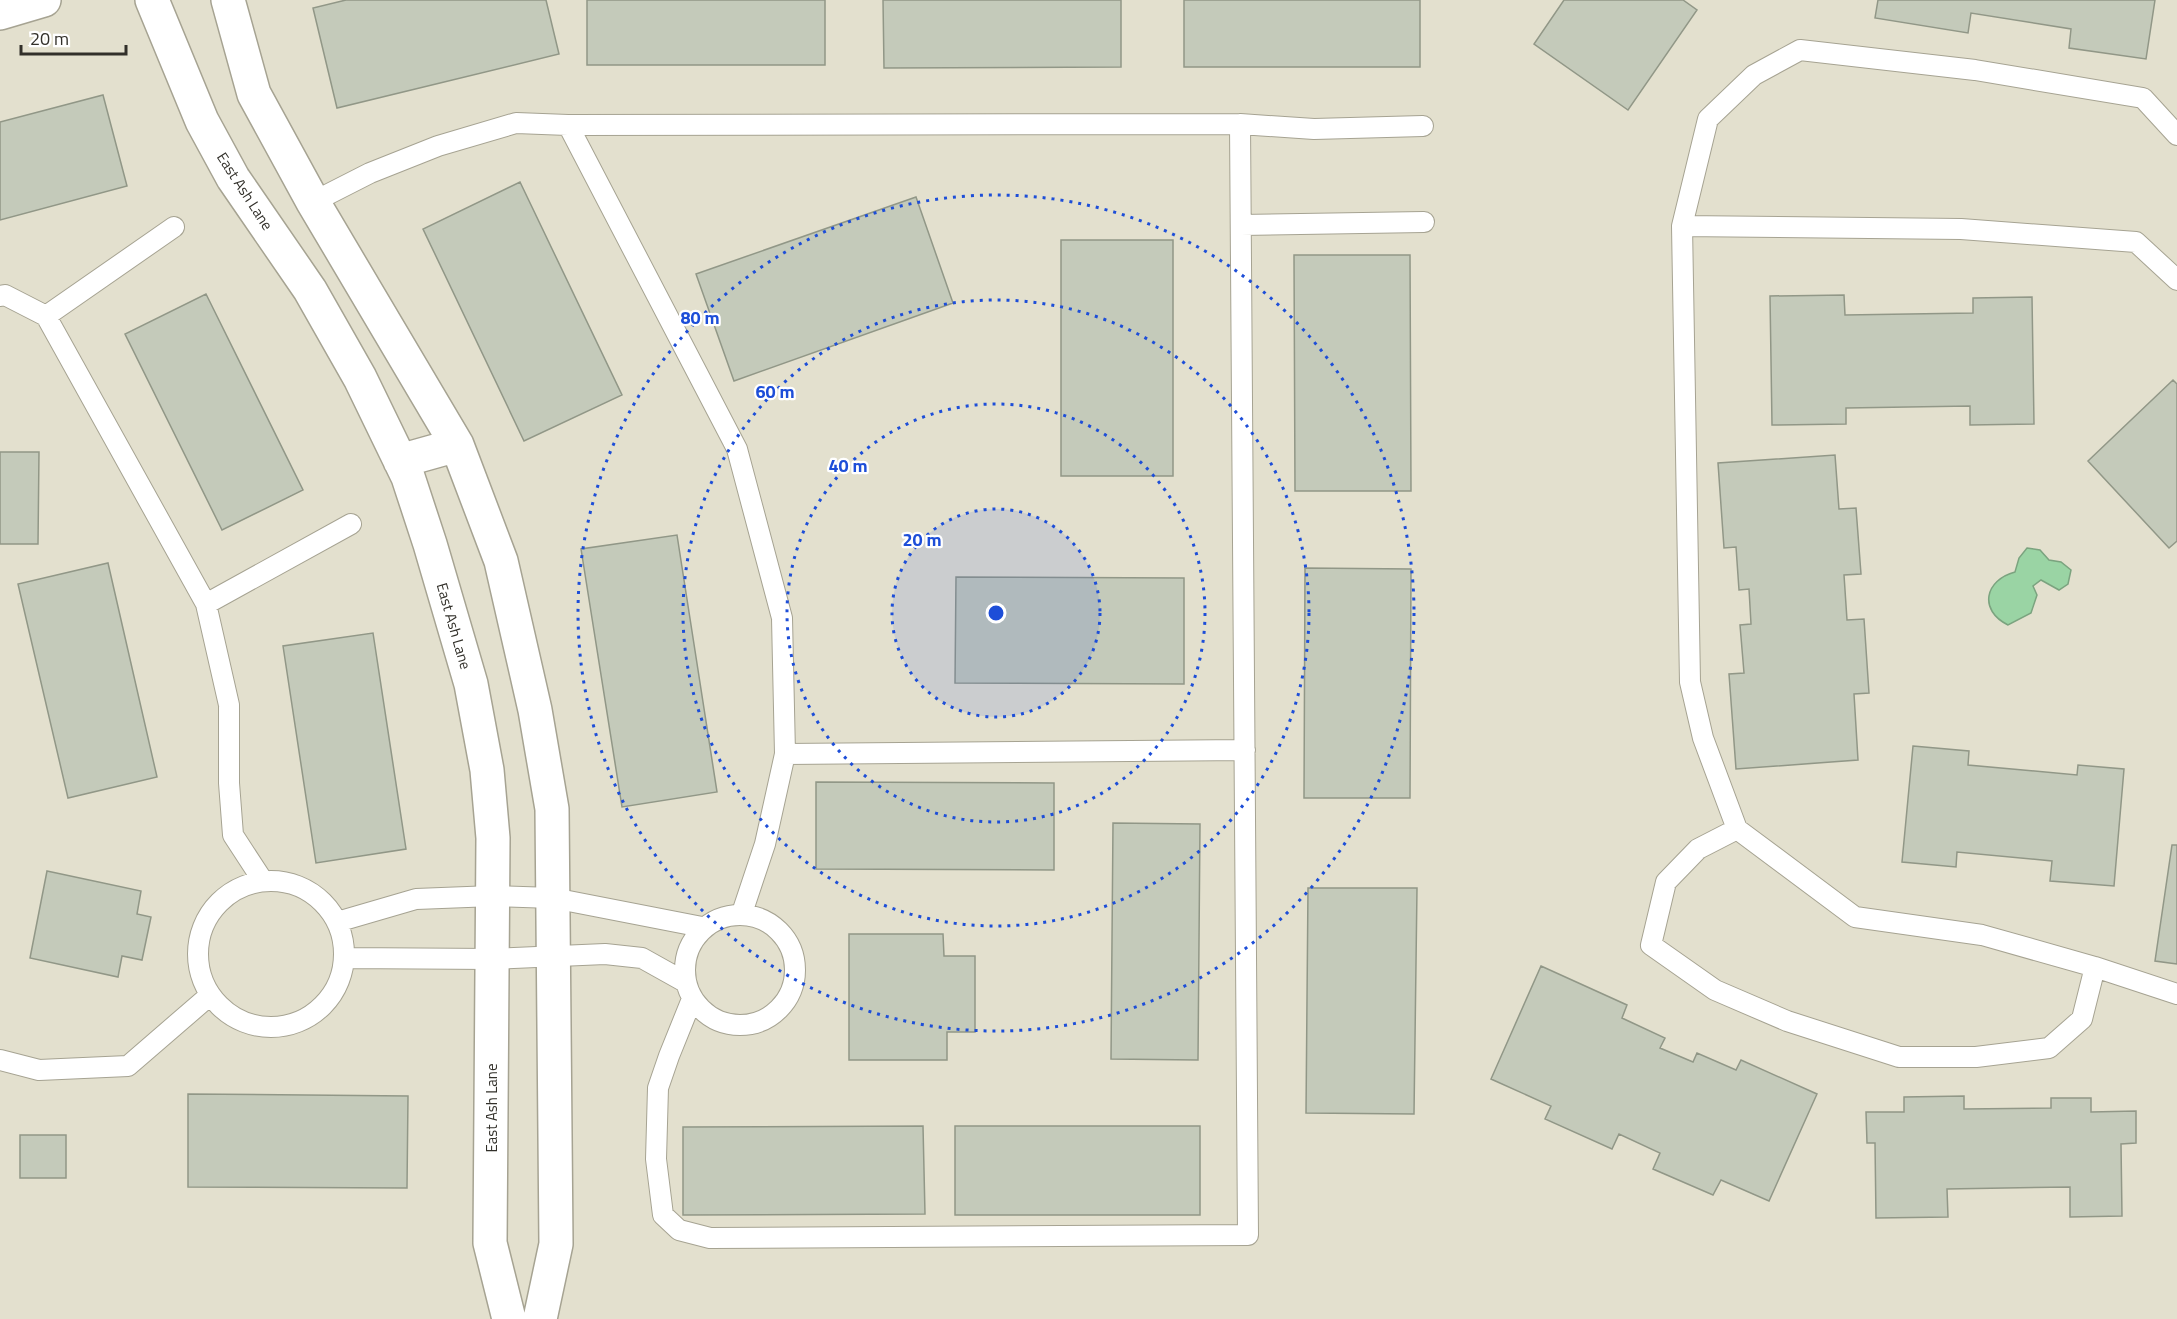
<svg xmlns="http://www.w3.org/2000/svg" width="2177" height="1319" viewBox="0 0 2177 1319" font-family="'Titillium Web',sans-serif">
<rect width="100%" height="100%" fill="#e3e0ce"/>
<path fill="#9ad4a4" stroke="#7ba37f" stroke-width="1.5" d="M2027,548L2040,550L2049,560L2061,562L2071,570L2068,584L2059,590L2041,580L2033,586L2037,595L2031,613L2008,625C1978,610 1985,580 2015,572L2019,558Z"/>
<path fill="#c4caba" stroke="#919787" stroke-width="1.5" d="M346,0H546L559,54L337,108L313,8Z
M587,0H825V65H587Z
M883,0H1121V67L884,68Z
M1184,0H1420V67H1184Z
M1564,0H1683L1697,10L1628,110L1534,44Z
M1878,0H2155L2146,59L2069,48L2071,29L1971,13L1968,33L1875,18Z
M103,95L127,186L0,220V122Z
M520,182L622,395L524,441L423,229Z
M916,197L953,303L734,381L696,274Z
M1061,240H1173V476H1061Z
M1294,255H1410L1411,491H1295Z
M206,294L303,490L222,530L125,334Z
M1844,295L1845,315L1973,313V298L2032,297L2034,424L1970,425V406L1846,408V424L1772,425L1770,296Z
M2173,380L2177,384V541L2169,548L2088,461Z
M0,452H39L38,544H0Z
M1835,455L1839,509L1856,508L1861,574L1844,575L1847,620L1864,619L1869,693L1854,694L1858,760L1736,769L1729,674L1744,673L1740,625L1751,624L1749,589L1739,590L1736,547L1724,548L1718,463Z
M677,535L717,792L622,807L581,549Z
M108,563L157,777L68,798L18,584Z
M1305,568L1411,569L1410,798H1304Z
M956,577L1184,578V684L955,683Z
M373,633L406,849L316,863L283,646Z
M1913,746L1969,751L1968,765L2077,775L2078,765L2124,769L2114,886L2050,881L2052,861L1957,852L1956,867L1902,862Z
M816,782L1054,783V870L816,869Z
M1113,823L1200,824L1198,1060L1111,1059Z
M2172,845H2177V964L2155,961Z
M47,871L141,891L137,914L151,917L142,960L122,956L118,977L30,958Z
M1308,888H1417L1414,1114L1306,1113Z
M849,934H943L944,956H975V1032H947V1060H849Z
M1541,966L1627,1005L1622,1018L1665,1038L1660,1048L1693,1062L1697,1053L1736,1070L1741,1060L1817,1094L1769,1201L1721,1180L1713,1195L1653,1169L1660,1153L1619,1134L1612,1149L1545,1119L1551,1106L1491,1079Z
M188,1094L408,1096L407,1188L188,1187Z
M1964,1096V1109L2051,1108V1098H2091V1112L2136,1111V1143L2121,1144L2122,1216L2070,1217V1187L1947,1189L1948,1217L1876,1218L1875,1143H1867L1866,1112H1904V1097Z
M923,1126L925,1214L683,1215V1127Z
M955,1126H1200V1215H955Z
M20,1135H66V1178H20Z"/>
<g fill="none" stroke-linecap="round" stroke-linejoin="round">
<g stroke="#a6a392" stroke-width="22">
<path id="lane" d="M1240,124L1314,129L1423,126
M568,125L737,449L782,618L785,754L765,844L742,913
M2177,135L2143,98L1975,70L1800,50L1754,75L1708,119L1682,226L1690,682L1703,738L1737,829L1855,917L1982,935L2095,967L2177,994
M313,202L370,173L438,146L516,123L568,125L1240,124L1248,1235L710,1238L679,1230L663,1215L656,1159L658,1088L669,1056L692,999
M1241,225L1424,222
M1682,226L1961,229L2136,242L2177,280
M0,296L5,295L46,316L206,604L229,705V783L233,835L263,881
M46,316L174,227
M206,604L351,524
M785,754L1245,750
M1737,829L1698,849L1666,882L1651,945L1715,990L1787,1021L1899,1057H1976L2049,1048L2082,1019L2095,967
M198 954a73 73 0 1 1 146 0a73 73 0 1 1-146 0Z
M685 970a55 55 0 1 1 110 0a55 55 0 1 1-110 0Z
M337,922L416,899L493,896L553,898L702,927
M344,958L492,959L605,954L642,958L685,982
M0,1060L39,1070L128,1066L209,996"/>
</g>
<g stroke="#a6a392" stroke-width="36">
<path id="street" d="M0,13L44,0"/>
</g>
<g stroke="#a6a392" stroke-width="36">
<path id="secondary" d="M152,0L202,121L233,178L310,290L360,378L408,477L430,544L471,684L487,770L493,838L490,1243L509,1319
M228,0L254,94L313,202L457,445L501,561L535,710L552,809L556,1244L540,1319
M400,461L457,445"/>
</g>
<use href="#lane" stroke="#fff" stroke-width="20"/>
<use href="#street" stroke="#fff" stroke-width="33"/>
<use href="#secondary" stroke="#fff" stroke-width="33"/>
</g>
<circle cx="996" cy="613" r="104" fill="#1d4ed8" fill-opacity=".12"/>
<g fill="none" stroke="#1d4ed8" stroke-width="3" stroke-dasharray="3 6">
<circle cx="996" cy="613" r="104"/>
<circle cx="996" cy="613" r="209"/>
<circle cx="996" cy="613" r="313"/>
<circle cx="996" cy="613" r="418"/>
</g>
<g text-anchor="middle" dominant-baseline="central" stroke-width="4.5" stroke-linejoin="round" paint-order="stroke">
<g font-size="15" fill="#32302a" stroke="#fff">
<text transform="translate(245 191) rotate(57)">East Ash Lane</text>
<text transform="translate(454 626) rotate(74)">East Ash Lane</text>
<text transform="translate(491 1108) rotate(-90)">East Ash Lane</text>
</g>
</g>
<circle cx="996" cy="613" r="9" fill="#1d4ed8" stroke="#fff" stroke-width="3"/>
<g font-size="18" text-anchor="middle" font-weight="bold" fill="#1d4ed8" stroke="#fff" stroke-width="4.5" stroke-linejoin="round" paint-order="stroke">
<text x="700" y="324">80 m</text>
<text x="775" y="398">60 m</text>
<text x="848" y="472">40 m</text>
<text x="922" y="546">20 m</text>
</g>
<path d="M21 45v9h105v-9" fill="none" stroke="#32302a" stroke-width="3"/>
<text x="30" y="45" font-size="18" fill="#32302a" stroke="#ffffff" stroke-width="4.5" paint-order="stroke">20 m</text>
</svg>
